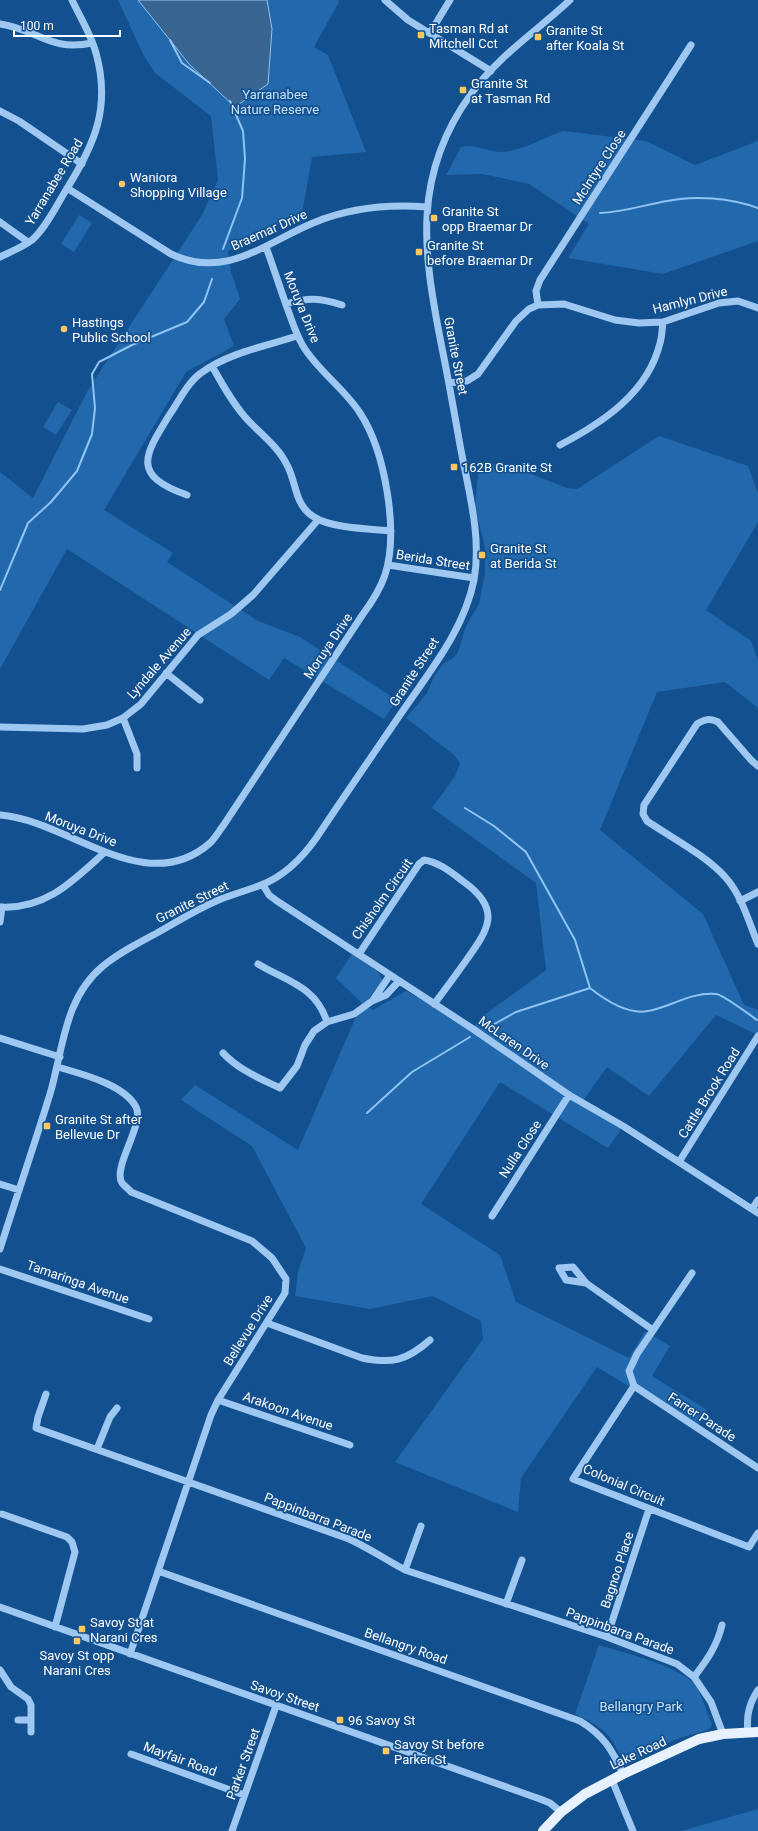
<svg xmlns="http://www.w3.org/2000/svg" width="758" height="1831" viewBox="0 0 758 1831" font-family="Roboto,sans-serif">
<rect width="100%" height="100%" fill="#13508f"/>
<path fill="#2268ac" d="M118,0H338L339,2L314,47L328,55L366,152L312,157L302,214L228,251L231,272L240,299L224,319L234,346L186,372L104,510L173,553L167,562L258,621L300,637L397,700L384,719L284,658L269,680L67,549L0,669V472L33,498L88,390L202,215L218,180L211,116L155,73L143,54Z
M563,131L646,141L695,165L758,141V241L663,274L568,258L589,224L529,184L483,174L446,175L461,147C474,143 487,152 501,152C522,151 543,138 563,131Z
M79,215L92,223L74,252L61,244Z
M58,402L72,410L56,435L43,427Z
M659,436L748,466L758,493V522L706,610L751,641L758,660V708L725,682L657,692L600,830L703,914L744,1005L758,1010V1035L716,1015L649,1096L607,1067L582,1102L623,1126L608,1148L500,1082L421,1204L500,1255L516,1302L629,1358L645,1331L670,1346L652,1376L707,1410L697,1428L597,1367L521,1478L518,1512L395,1462L483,1339L481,1321L433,1296L370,1309L295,1296L298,1272L306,1248L252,1146L181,1100L195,1085L298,1150L362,1003L336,978L352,954L378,972L383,980L367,1001L363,1003L373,1010L406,991L473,1029L480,1018L546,970L536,883L432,808L455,776L460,763L454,755L406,718L427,693L435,675L443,664L453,658L458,652L466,626L479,604L485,574V547L475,507L478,473L481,467L501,463L508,465L567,488L577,489Z
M599,1645C622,1652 683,1667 696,1686C703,1697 706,1712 712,1724C710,1731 704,1731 697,1733C683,1736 667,1743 654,1750C646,1755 638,1761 629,1763C620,1758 617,1748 612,1740C602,1727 589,1720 575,1714Z
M758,1809V1831H681Z"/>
<path fill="#386592" stroke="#90c4f5" d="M138,0H267L272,29L268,84L235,107L189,64Z"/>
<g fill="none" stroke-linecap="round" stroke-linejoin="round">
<path stroke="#90c4f5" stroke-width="2" d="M170,40L182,63L210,83
M600,213C624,212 644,205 667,201C696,195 730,198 758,208
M223,249L242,198L245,159L243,131L230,101
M0,590L28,523L51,502L77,471L92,434L95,408L92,374L99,362L132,345L187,322L204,302L212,279
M465,808L494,826L526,852L575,940L590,988
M489,1027L516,1012L590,988C605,1000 627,1015 648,1011C671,1007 690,992 716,994C722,994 750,1015 757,1020
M367,1113L412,1072L470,1037"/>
<path stroke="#9ec8f1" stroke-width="7" d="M385,0L408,20L491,71
M0,24C37,29 50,52 92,43
M430,33L450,0
M0,111L19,121L82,164
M67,188L171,254C226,280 265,243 313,223C349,208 388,204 427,207
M0,222L28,242
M0,257C10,252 23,247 32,240C45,229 57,205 66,190C95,144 111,107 96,53C91,34 80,17 72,0
M286,304C309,297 320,298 342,305
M538,305L536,291L540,280L691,45
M212,366C222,384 232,402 245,417C259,433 278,446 287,465C297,483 294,505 314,517C330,528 371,529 391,531
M449,383L467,381L478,374L516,321L529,309L538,305L564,304L615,320L639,323L663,322L719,303L738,301L758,308
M560,445C602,423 648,393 660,343C662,337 662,329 663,322
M187,495C131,475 144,456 170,414C179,401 188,382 201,373C228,353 266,346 297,336
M388,565L474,578
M166,673L200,700
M123,718L137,754V768
M0,727L83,729L107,725L123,718L141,704L198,635L231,614L253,595L318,520
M758,766L751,760L718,722C710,718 705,719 697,724L644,805L643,814L647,821C672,838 707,856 726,878C742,896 749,923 758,944
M0,815C68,820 145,900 210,843C215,838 219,831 223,826L363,614C372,602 380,589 385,575C399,531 385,451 360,413C344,388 318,371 303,346C297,336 293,324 289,313C281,291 274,269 266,247
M263,885L269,895L277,901L473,1029L569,1095L623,1126L758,1213
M740,901L758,892
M0,907C46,910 74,880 105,852
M0,922L2,907
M359,954L419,864L424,860C439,862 452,873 464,882C503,910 488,930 465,962C455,976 445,990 434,1004
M258,964C286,981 316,986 327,1022
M373,1000L390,975
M0,1038L60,1057
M223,1053C239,1070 259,1078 280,1088L297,1066L305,1045L314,1031L327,1022L354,1014L372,1001L386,995L399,981
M58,1067C81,1074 124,1084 136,1107C145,1124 112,1167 122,1183C124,1186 129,1189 131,1192L252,1241L272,1258L286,1279L285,1293L218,1400L211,1415L130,1654
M679,1162L758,1036
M0,1184L19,1190
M752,1209L758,1200
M492,1216L569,1095
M0,1249C16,1198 34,1146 50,1094C63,1050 64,998 103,966C119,953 138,943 157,933C178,921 199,908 221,899C234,894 248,890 261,885C285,876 303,857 317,837C345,795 374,753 402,712C430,671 464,630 474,580C482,536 468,489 460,445C454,411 448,377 441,343C423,251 412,175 471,94C498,56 537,31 570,0
M0,1269L149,1319
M586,1283L573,1267L559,1268L566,1280L586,1283L653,1330
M267,1323L362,1358C392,1364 406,1361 430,1340
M634,1386L573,1479L749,1547L758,1533
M634,1386L758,1468
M634,1386L629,1371L637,1354L692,1273
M46,1394L38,1417L36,1428L349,1539C369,1548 386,1560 405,1570L607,1637L677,1664L694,1677L711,1702L723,1734
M218,1400L350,1445
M97,1449L110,1417L117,1408
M2,1514L67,1537L72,1542L75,1552L55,1627
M405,1570L421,1526
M158,1571L580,1721C603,1735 612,1749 623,1774
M506,1604L522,1560
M0,1607L540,1799L550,1803L561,1812
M607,1637L649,1509
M0,1670L11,1687L28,1699L31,1705V1732
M694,1677C707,1660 717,1646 722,1625
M18,1720H31
M748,1733C746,1716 749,1704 758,1690
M131,1754L244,1795
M612,1780L633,1831
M232,1831L276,1706"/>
<path stroke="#e8f2ff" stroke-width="10" d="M543,1831L561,1812L585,1794L623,1774L699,1739L723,1734L758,1732"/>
</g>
<g fill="#ffc75e" stroke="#13508f" stroke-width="1.5">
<rect x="417" y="31" width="8" height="8" rx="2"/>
<rect x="534" y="33" width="8" height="8" rx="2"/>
<rect x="459" y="86" width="8" height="8" rx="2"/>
<circle cx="122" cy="184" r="4"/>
<rect x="430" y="214" width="8" height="8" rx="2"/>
<rect x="415" y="248" width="8" height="8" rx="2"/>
<circle cx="64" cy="329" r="4"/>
<rect x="450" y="463" width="8" height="8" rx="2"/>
<rect x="478" y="551" width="8" height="8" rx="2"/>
<rect x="43" y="1122" width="8" height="8" rx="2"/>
<rect x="78" y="1625" width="8" height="8" rx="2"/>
<rect x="73" y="1637" width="8" height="8" rx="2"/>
<rect x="336" y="1716" width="8" height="8" rx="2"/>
<rect x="382" y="1747" width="8" height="8" rx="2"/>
</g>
<g text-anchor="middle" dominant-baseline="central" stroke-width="3.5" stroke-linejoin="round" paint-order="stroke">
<g font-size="13" fill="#fff" stroke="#13508f" text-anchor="start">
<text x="429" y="28">Tasman Rd at<tspan x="429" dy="15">Mitchell Cct</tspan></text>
<text x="546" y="30">Granite St<tspan x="546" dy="15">after Koala St</tspan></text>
<text x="471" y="83">Granite St<tspan x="471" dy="15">at Tasman Rd</tspan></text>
<text x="130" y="177">Waniora<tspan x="130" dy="15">Shopping Village</tspan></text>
<text x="442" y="211">Granite St<tspan x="442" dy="15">opp Braemar Dr</tspan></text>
<text x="427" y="245">Granite St<tspan x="427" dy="15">before Braemar Dr</tspan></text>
<text x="72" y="322">Hastings<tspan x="72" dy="15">Public School</tspan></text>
<text x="462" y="467">162B Granite St</text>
<text x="490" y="548">Granite St<tspan x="490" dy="15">at Berida St</tspan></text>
<text x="55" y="1119">Granite St after<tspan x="55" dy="15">Bellevue Dr</tspan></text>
<text x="90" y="1622">Savoy St at<tspan x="90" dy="15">Narani Cres</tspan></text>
<text x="77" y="1655" text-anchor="middle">Savoy St opp<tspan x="77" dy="15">Narani Cres</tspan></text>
<text x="348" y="1720">96 Savoy St</text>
<text x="394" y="1744">Savoy St before<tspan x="394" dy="15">Parker St</tspan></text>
</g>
<g font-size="13" fill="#c5e1fc" stroke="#13508f">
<text x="275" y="94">Yarranabee<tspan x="275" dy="15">Nature Reserve</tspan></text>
<text x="641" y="1706">Bellangry Park</text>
</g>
<g font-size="13" fill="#fff" stroke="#13508f">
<text transform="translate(599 167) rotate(-57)">McIntyre Close</text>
<text transform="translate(54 182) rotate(-59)">Yarranabee Road</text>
<text transform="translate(269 230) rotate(-24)">Braemar Drive</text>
<text transform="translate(690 300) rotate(-14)">Hamlyn Drive</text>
<text transform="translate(302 307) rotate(68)">Moruya Drive</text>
<text transform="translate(456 356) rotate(79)">Granite Street</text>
<text transform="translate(433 560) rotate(9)">Berida Street</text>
<text transform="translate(328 646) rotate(-56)">Moruya Drive</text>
<text transform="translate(159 663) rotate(-49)">Lyndale Avenue</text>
<text transform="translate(414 672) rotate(-57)">Granite Street</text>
<text transform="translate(81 829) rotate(21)">Moruya Drive</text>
<text transform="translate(382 899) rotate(-55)">Chisholm Circuit</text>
<text transform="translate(192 902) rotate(-26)">Granite Street</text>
<text transform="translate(514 1043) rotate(35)">McLaren Drive</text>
<text transform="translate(709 1093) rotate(-58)">Cattle Brook Road</text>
<text transform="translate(520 1149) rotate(-57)">Nulla Close</text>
<text transform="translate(78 1282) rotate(19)">Tamaringa Avenue</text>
<text transform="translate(248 1330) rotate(-58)">Bellevue Drive</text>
<text transform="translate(288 1411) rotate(19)">Arakoon Avenue</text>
<text transform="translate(702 1417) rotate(33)">Farrer Parade</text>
<text transform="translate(624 1485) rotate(23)">Colonial Circuit</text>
<text transform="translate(318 1517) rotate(21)">Pappinbarra Parade</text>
<text transform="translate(617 1570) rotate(-72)">Bagnoo Place</text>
<text transform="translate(620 1631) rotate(20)">Pappinbarra Parade</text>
<text transform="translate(406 1646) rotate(19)">Bellangry Road</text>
<text transform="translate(285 1696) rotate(19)">Savoy Street</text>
<text transform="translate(638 1753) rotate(-25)">Lake Road</text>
<text transform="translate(180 1759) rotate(20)">Mayfair Road</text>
<text transform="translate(243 1764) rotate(-70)">Parker Street</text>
</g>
</g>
<path d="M14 30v6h106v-6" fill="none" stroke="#ffffff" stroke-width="2"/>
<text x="20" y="30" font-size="12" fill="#ffffff" stroke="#13508f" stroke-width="3" paint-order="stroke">100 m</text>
</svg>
